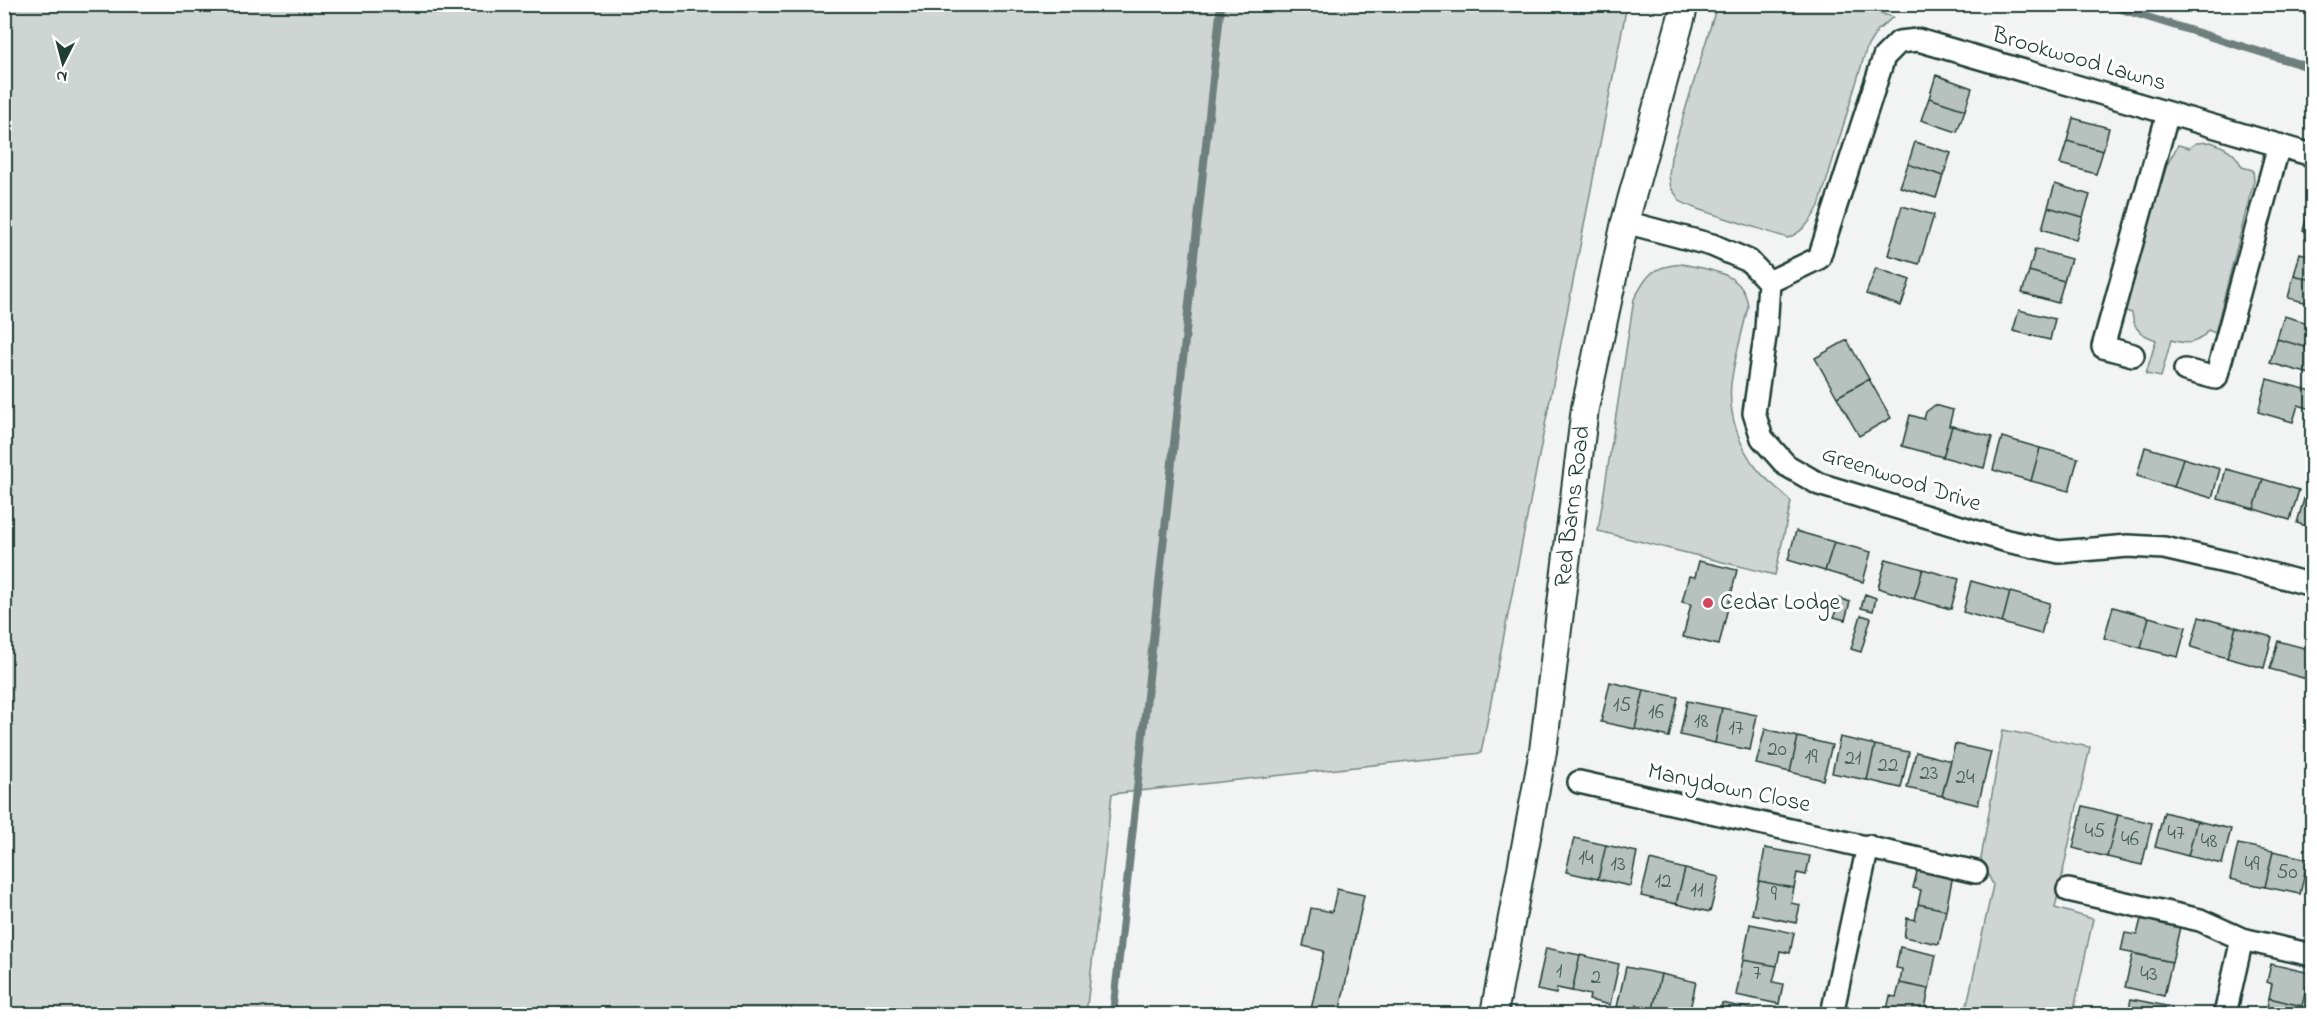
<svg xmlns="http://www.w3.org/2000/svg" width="2317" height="1019" viewBox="0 0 2317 1019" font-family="'Indie Flower',sans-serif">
<rect width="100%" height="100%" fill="#f2f3f3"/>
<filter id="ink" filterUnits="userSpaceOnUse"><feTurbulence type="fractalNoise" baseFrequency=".0167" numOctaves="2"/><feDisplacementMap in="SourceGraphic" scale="12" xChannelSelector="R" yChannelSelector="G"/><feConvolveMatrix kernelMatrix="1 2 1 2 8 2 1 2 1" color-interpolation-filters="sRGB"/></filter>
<g filter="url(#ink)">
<path fill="#ced5d3" stroke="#768984" stroke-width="1.5" d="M5,4L1627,5L1481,753L1112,794L1086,1014H5Z
M1717,5H1852L1893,17L1877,31L1867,47L1819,206C1811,221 1804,231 1788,238L1697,209L1681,202L1671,188L1669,176L1671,157Z
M2211,142C2227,148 2235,152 2242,167L2253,170L2254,180L2215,333L2208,330C2199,344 2187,345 2171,340L2161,377L2146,374L2156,340C2140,334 2134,330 2132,313L2123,310L2167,165L2178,145L2189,148L2196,143Z
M1682,264C1710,270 1744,272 1748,306C1743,332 1734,358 1731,384C1728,413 1739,448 1758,470C1768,482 1781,490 1791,502L1775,575L1598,531L1634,299C1649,273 1651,267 1682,264Z
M2003,730L2090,747L2055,908L2093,919L2073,1014H1965L1993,885L1981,859Z"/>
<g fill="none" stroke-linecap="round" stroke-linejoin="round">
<path stroke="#6d807b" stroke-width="8" d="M2105,4L2312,68
M1113,1014L1221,4"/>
</g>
<path fill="#b7c1bd" stroke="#1f3d34" stroke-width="1.5" d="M1936,75L1972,88L1965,110L1929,98Z
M1929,98L1965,110L1957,132L1921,120Z
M2073,118L2109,128L2103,151L2067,141Z
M2067,141L2103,151L2096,174L2060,164Z
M1915,142L1951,153L1943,176L1908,164Z
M1908,164L1943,176L1936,198L1900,187Z
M2055,184L2090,195L2083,217L2048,207Z
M1902,206L1934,215L1919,264L1888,255Z
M2048,207L2083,217L2076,240L2042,229Z
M2310,208L2312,209V233L2303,230Z
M2035,249L2071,259L2064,281L2029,271Z
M2300,253L2312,256V280L2294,275Z
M1876,268L1910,280L1901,306L1866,294Z
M2029,271L2064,281L2058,303L2022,293Z
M2294,275L2312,280V304L2288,298Z
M2019,310L2055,319L2050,340L2013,331Z
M2284,316L2312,324V349L2277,339Z
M2277,339L2312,349L2310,374L2270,363Z
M1847,340L1869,379L1837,397L1815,358Z
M1869,379L1891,418L1859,436L1837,397Z
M2267,379L2312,391L2311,409L2298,405L2293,422L2258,412Z
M1935,405L1953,410L1949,426H1952L1943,457L1902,446L1910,415L1924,419L1926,412Z
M1952,426L1992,437L1984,468L1943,457Z
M2002,437L2040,448L2031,481L1993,470Z
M2145,447L2183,458L2174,487L2137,476Z
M2040,448L2078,458L2069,491L2031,481Z
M2183,458L2220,469L2212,498L2174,487Z
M2226,469L2263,479L2254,509L2218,499Z
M2263,479L2299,490L2290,520L2254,509Z
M2306,492L2312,493V528L2297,523Z
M1796,531L1834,542L1825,571L1788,560Z
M1834,542L1871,552L1863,582L1825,571Z
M1886,559L1923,569L1914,599L1878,588Z
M1699,561L1737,570L1719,645L1683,637L1691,604L1682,602L1689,576L1695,577Z
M1923,569L1959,579L1951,609L1914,599Z
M1971,581L2010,592L2002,623L1963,612Z
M2010,592L2050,603L2041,634L2002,623Z
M1865,594L1876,598L1873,611L1861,608Z
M1839,598L1850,602L1845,620L1834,617Z
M2113,607L2149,617L2141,648L2104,638Z
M1861,615L1871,618L1861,652L1851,649Z
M2149,617L2186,627L2178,657L2141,648Z
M2199,617L2236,627L2227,658L2191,647Z
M2236,627L2272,637L2264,668L2227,658Z
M2278,641L2312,650V660L2307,679L2270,669Z
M2312,660V681L2307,679Z
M1610,682L1644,690L1635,729L1601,722Z
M1644,690L1678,697L1669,737L1635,729Z
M1687,701L1722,708L1715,743L1680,735Z
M1722,708L1757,715L1750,750L1715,743Z
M1765,729L1798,737L1790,772L1756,764Z
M1798,737L1832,745L1823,780L1790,772Z
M1840,737L1875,745L1867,780L1832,773Z
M1955,744L1991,752L1978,805L1942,796Z
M1875,745L1909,752L1901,788L1867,780Z
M1916,752L1951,761L1942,796L1907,788Z
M2083,806L2118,815L2107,857L2073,848Z
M2164,812L2197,821L2188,856L2155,847Z
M2118,815L2152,823L2142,865L2107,857Z
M2197,821L2231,829L2222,864L2188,856Z
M1574,838L1606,845L1598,879L1566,872Z
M2238,844L2273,851L2265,887L2230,879Z
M1606,845L1637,852L1630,886L1598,879Z
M1765,848L1810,856L1806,875L1797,873L1794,888L1759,881Z
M2273,851L2308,859L2300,894L2265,887Z
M2312,851V886L2305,885Z
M1650,860L1685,869L1676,904L1641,896Z
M1918,868L1953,875L1946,910L1918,904L1921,890L1913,888Z
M1685,869L1719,877L1710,912L1676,904Z
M1759,881L1794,888L1791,903L1800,905L1796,923L1752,914Z
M1337,889L1364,895L1339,1014H1310L1324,951L1303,946L1311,908L1332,912Z
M1918,904L1946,910L1939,944L1904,937L1907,918L1915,920Z
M2141,919L2180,927L2172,962L2121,951L2125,933L2137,935Z
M1750,924L1794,933L1790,953L1780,951L1777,966L1743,960Z
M1900,947L1936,955L1929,989L1900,983L1902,969L1896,968Z
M1546,948L1580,955L1572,991L1557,988L1556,994L1537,990Z
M2133,953L2172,962L2164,996L2125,987Z
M1580,955L1619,964L1610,1005L1589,1000L1590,995L1572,991Z
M1743,960L1777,966L1773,982L1783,984L1779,1004L1736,995Z
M2271,964L2310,973L2302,1006L2269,998L2272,984L2267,982Z
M1626,967L1661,974L1653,1009L1637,1005L1636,1011L1617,1007Z
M1661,974L1696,982L1689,1014H1668L1669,1012L1653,1009Z
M1900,983L1929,989L1924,1014H1886L1890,996L1896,997Z
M2269,998L2302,1006L2300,1014H2261V1011H2266Z
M2131,999L2172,1007L2171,1014H2109L2110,1010L2128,1013Z
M1722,1003L1767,1012V1014H1720Z"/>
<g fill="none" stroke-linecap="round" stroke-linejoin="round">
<g stroke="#1f3d34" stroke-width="26">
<path id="minor" d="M1625,222L1712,245L1749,261L1769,282L1766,330L1754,413L1762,438L1786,465L1819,484L2007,541L2059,552L2128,546L2164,548L2234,564L2312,585
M1769,282L1819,258L1884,57L1899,42L1918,40L2312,155
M2133,355L2103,347L2168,113
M2185,370L2216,378L2279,145
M1579,782L1976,872
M2068,890L2200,920L2242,939L2312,955
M1832,1014L1868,846
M2225,1014L2242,939"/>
</g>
<g stroke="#1f3d34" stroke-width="30">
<g id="tertiary">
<path id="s1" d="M1494,1014L1543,751L1585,408L1625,222L1685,4"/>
</g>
</g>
<use href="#minor" stroke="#fff" stroke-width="21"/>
<use href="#tertiary" stroke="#fff" stroke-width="26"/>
</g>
</g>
<circle fill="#d1495b" stroke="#fff" stroke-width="2" cx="1708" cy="603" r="6"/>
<g text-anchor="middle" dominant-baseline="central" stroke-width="6" stroke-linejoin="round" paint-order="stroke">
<g font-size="21" fill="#455e56">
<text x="1622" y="706">15</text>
<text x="1656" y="713">16</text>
<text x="1701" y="722">18</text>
<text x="1736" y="729">17</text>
<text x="1777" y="750">20</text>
<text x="1811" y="758">19</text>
<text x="1853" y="759">21</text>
<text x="1888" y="766">22</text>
<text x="1929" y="774">23</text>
<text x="1965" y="778">24</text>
<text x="2095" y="832">45</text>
<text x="2176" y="834">47</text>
<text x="2130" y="840">46</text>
<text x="2209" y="842">48</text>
<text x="1586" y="859">14</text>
<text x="1618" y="865">13</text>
<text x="2252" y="865">49</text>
<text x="2287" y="873">50</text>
<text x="1663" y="882">12</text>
<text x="1697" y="891">11</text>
<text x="1774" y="895">9</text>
<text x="1559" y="972">1</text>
<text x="1757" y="974">7</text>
<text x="2149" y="975">43</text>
<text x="1596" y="978">2</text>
</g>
<g font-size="24" fill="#1f3d34" stroke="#fff">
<text transform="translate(2079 60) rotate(16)">Brookwood Lawns</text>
<text transform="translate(1901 480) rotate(18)">Greenwood Drive</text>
<text stroke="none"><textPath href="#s1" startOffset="514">Red Barns Road</textPath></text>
<text transform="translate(1729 789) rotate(12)">Manydown Close</text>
</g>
<g font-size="24" fill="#1f3d34" stroke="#fff" text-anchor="start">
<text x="1720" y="603">Cedar Lodge</text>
</g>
</g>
<rect width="2317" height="1019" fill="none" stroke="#fff" stroke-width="24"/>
<rect x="12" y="12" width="2293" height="995" fill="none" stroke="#1f3d34" stroke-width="2" filter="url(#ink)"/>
<g transform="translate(63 63) rotate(186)" stroke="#ffffff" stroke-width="4.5" paint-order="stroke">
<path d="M0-4.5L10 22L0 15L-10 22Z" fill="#1f3d34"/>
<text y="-9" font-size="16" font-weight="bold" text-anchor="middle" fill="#1f3d34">N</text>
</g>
</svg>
